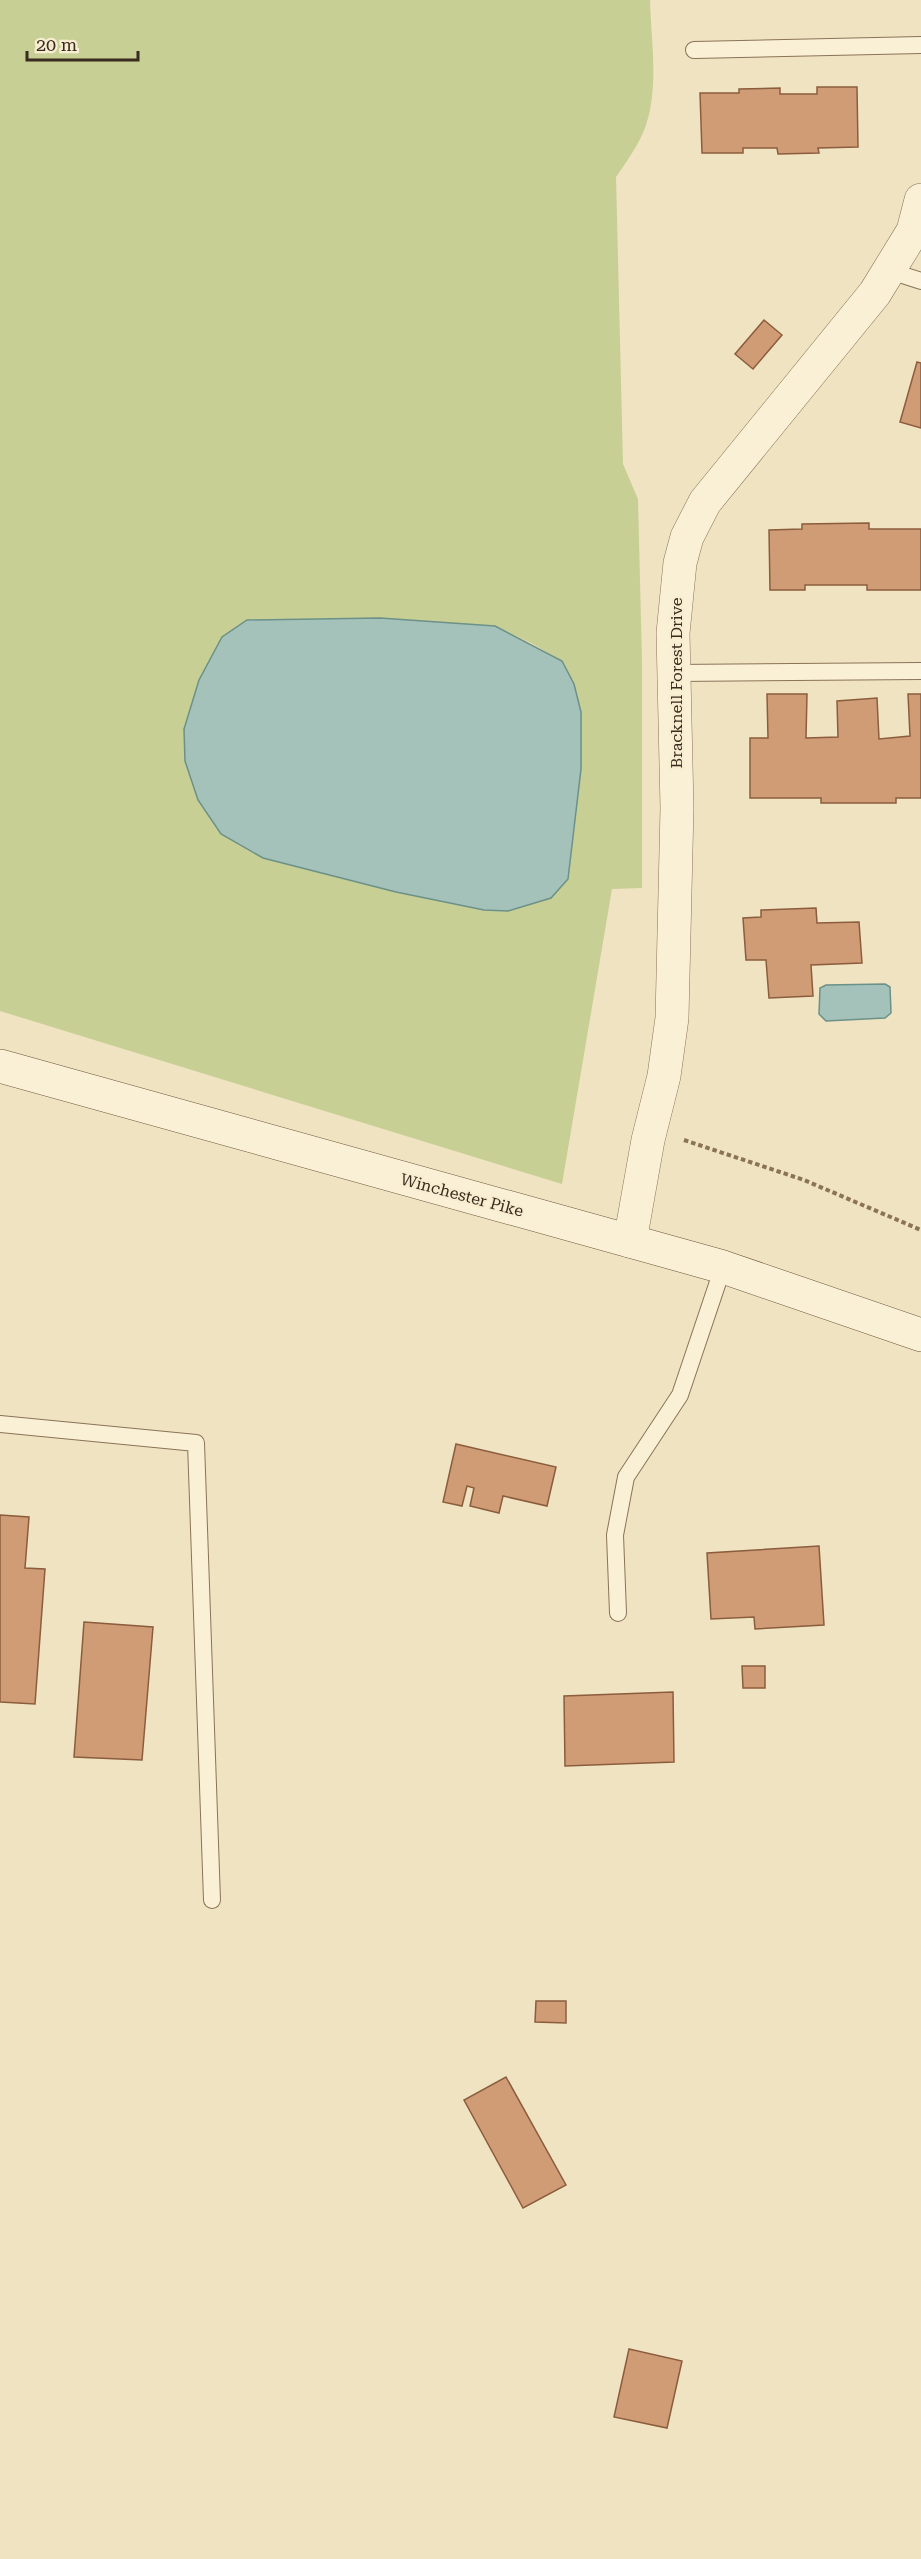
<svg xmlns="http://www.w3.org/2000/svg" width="921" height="2559" viewBox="0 0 921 2559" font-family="'Roboto Serif',serif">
<rect width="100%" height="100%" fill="#f0e3c1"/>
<path fill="#c7cf95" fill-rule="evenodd" d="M0,0H650C651,40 659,86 646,125C640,143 627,161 616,177L623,464L638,499L642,661V888L612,889L562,1184L0,1011ZM380,618L495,626L531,643L562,661L581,769L568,879L396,892L263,858L198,800L185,761L184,729L199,680Z"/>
<path fill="#a4c2ba" stroke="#6b9188" stroke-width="1.5" d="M380,618L495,626L562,661L574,684L581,712V769L568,879L551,898L508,911L484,910L396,892L263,858L221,834L198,800L185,761L184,729L199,680L222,637L247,620Z
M885,984L890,987L891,1013L885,1018L826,1021L819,1014L820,988L826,985Z"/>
<path fill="#d09c76" stroke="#8b5d3d" stroke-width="1.5" d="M817,87H857L858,147L818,148L819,153L778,154L777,148H743V153H702L700,93H739V89L780,88V94H817Z
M764,320L782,335L753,369L735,354Z
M917,362L921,363V428L900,422Z
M869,523V529H921V590H867V585H805V590H770L769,530L802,529V524Z
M767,694H807L806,738L838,737L837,701L877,698L879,739L910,736L908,694H921V798H896V803H821V798H750V738H768Z
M816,908L817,923L859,922L862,963L811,965L813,996L769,998L766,960H746L743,918L761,917V910Z
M456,1444L556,1467L547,1506L503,1496L499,1513L470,1506L474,1488L467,1486L462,1506L443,1502Z
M0,1515L29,1517L25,1568L45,1569L35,1704L0,1702Z
M819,1546L824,1625L755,1629L754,1617L711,1619L707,1553Z
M84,1622L153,1627L142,1760L74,1757Z
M742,1666H765V1688H743Z
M673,1692L674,1762L565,1766L564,1696Z
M536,2001H566V2023L535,2022Z
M506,2077L566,2185L523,2208L464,2100Z
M629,2349L682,2361L667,2428L614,2417Z"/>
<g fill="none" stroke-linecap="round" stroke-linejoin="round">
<g stroke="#8a7358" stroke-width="18">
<path id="service" d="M694,50L921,45
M890,271L921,281
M674,673L921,671
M0,1424L196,1443L212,1900
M618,1613L615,1535L626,1477L680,1395L723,1267"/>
</g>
<g stroke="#8a7358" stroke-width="34">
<path id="minor" d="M630,1241L648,1140L664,1076L672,1018L677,808L673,633L680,563L687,537L705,502L875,293L913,231L921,200"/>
</g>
<g stroke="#6c543b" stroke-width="34">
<path id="secondary" d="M0,1066L723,1267L921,1335"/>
</g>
<path stroke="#8a7358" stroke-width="4" stroke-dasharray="4.5 3" stroke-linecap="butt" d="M684,1140L804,1180L921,1230"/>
<use href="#service" stroke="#faf0d5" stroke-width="16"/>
<use href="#minor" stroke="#faf0d5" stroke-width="33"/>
<use href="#secondary" stroke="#faf0d5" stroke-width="33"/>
</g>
<g text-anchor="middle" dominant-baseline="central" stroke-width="4.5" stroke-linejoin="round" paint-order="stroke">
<g font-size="16" fill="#392b1d" stroke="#f7edd1">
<text transform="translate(676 683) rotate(-90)">Bracknell Forest Drive</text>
<text transform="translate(462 1195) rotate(15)">Winchester Pike</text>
</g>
</g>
<path d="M27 51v9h111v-9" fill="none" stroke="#392b1d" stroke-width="3"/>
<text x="36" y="51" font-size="18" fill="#392b1d" stroke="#f7edd1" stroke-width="4.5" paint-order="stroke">20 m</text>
</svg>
